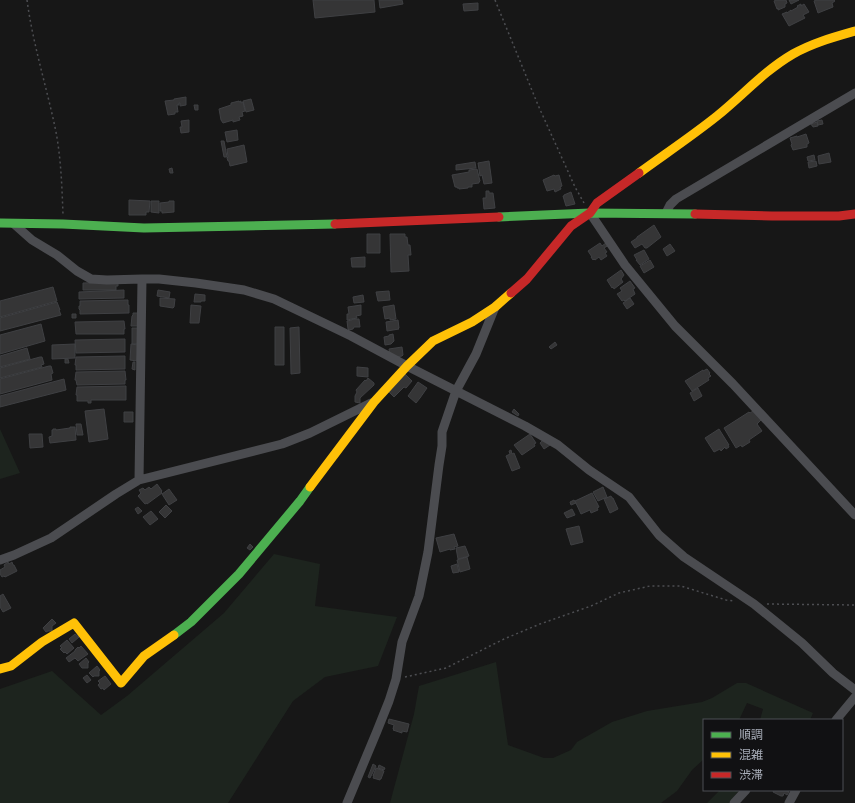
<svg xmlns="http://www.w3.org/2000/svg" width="855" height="803" viewBox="0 0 855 803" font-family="'Asap Condensed','Noto Sans JP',sans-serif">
<rect width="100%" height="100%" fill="#171717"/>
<path fill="#1d241e" d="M0,429L20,473L0,479Z
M274,554L320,564L315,606L397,617L378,666L325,677L293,701L228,803H0V689L52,671L101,715L127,696L224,613Z
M496,662L508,745L544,758H553L571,750L577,742L612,722L647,711L702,702L712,698L737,683H746L813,713L810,720H760L763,709L747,703L739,720H704V759L692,770L677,791L661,803H390L414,714L419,686Z
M720,790H739L729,803H707Z"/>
<path fill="#353536" stroke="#3f4043" d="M313,0H374L375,12L315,18Z
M379,0H402L403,4L380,8Z
M776,0H786L787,3L785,4V7L778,10V8L777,9L774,1Z
M789,0H799L791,4Z
M816,0H834L835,1L832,3L833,7L818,13L814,1Z
M478,3V10L464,11L463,4Z
M801,4V6L804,4L809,12L803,15L805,18L789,26L782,14L787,12V13L791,10V11L798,7L797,6Z
M186,97V105L180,106V103H179V105H177L178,112H175V114L168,115L165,101L174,100V99Z
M251,99L254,110L246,112L243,101Z
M239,101V102L241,101V103L243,102L245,111L242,112L243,116L239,117L240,120L233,122V120L223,123L221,120L219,109L231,105V103Z
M194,105H198V110H195Z
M189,120V132L181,133L180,127H182L181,121Z
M822,120L823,124L818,125L817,121Z
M817,122L818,126L813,127L812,125H811V124Z
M237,130L238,140L227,142L225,132Z
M806,134L809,143L807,144V147L793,150L791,145L792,144L790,138L797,136V137Z
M221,141H224L227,157H224Z
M244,145L247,162L230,166L229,161H228L227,158L228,157L227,149Z
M829,153L831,162L819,164L818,156Z
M814,155L815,160L808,161L807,157Z
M489,161L492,183L484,184L482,175L480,176L478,163Z
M816,161L817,166L809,168L808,162Z
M475,162L476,168L456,170V165Z
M172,168L173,173H170L169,169Z
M477,169L480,181L479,182V183L472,184V187H468V188L459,189V188H457V187H455L452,175L469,172V170Z
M554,175L555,176L559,175L562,186L560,187L561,189L555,192L554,189L547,191L543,180Z
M486,191H489V193H493L495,208L484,209L483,198H486Z
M571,192L575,204L566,206L563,196H564V195Z
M129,200L150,201L149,212H146V215H129Z
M151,201H159V213L151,212Z
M169,201H174V212L162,213V211H160V203L169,202Z
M654,225L661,237L647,248H645L642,244L635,248L631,242L637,238V237Z
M367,234H380V253H367Z
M390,234H405V237H407L408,245H410L411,255H408L409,271L391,272Z
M607,242L609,245L604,248L607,252L605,253L607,256L601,260L599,257L595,260L594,259L593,260L591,257H592L588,251L600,243L602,246Z
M670,244L675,251L667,256L663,249Z
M644,250L649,259L640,265L636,260H637L634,255Z
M365,257V267H352L351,258Z
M650,260L654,267L644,273L640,266Z
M621,270L624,275L621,279L623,282L614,289L613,287L612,288L607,280Z
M630,281L635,288L633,289L635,294L625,301L624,300L622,301L617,294L622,291L620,288Z
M116,282L118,283V286H116V290H83V283Z
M53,287L57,301L0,317V301Z
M124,290V298L79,299V292Z
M158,290L170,292L169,298L157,296Z
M389,291L390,300L378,301L376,292Z
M195,294L205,295V301H201V302H194Z
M363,295L364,302L354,303L353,297Z
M160,298L175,299L174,307L173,308L160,306Z
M630,298L634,304L627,309L623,303Z
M128,300V305H129V313L80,314V310L79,309V306H80V301Z
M57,302L60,310H59L61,315L0,331V318Z
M191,305L201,306L199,323H190Z
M361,305V315L356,316L357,318L347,320V314H349L348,307Z
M394,305L396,319L390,320V318L385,319L383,307Z
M133,313H138V326H131L132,316L133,315Z
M72,314H76V318H72Z
M352,319H359L360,327H354L353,329L349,330L348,329L347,321L352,320Z
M398,320L399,328H398L399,329L387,331L386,322Z
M124,321L125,329H124V334H76L75,322Z
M41,324L45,341L0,354V335Z
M275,327H284V365H275Z
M299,327L300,373L291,374L290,328Z
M132,328H138V344H132Z
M393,334L394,341L391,344L385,345L384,337L389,336V335Z
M125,339V352L76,353L75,340Z
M555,342L557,345L551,349L549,347Z
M75,344V358L52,359V345Z
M131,344L138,345L137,361L130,360Z
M402,347L403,355L402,356L396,357L390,355L389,349Z
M27,348L30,359L0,367V356Z
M125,356V369L76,370V365H75L76,357Z
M40,357H42L44,364L41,365L42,367L0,378V368Z
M65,359H68L69,363H65Z
M133,362H135V370L132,369Z
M49,366H51L53,373L51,374L52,380L0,394V379Z
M357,367L368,368V377L357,376Z
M707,369L710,373L709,374L711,376L708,378L709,380L692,391L685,381L703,370V371Z
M125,371L126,380H125V384L77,385L76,380H75L76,372Z
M403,372L412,381L406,388L404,387L394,397L386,389Z
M368,378L374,383V385L360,398V403L355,402V396L357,392L356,390L365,380L366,381Z
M64,379L66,390L0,407V396Z
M418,382L427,388L420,398L416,403L408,396Z
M126,386V400H91V403H88V401H77V395H76L77,387Z
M698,388L702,396L694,401L690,393Z
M104,409L108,439L89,442L85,411Z
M514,409L519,414L518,416L512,412Z
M753,411L761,420L757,424L762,431L749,440L750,442L742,447L741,445L736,448L724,428L749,412L750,413Z
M124,412H133V422H124Z
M76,424H81L83,435H77Z
M70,427H75L76,440L50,443L49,437L52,436V430H53V429H56V430L70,428Z
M719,429L729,445H728L729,447L726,449L725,447L721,451L720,449L714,452L705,438Z
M29,434H42L43,447L30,448Z
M530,434L536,443L534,444L535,446L522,455L514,445Z
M545,438L550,445L544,449L540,443Z
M511,450L512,454L514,453L520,468L512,471L506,456L510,454L509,451Z
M157,484L162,491L161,492L162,493L147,504V503L145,504L138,496L141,493L139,490L143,488L145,490L149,487L151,489Z
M603,487L607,497L598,501L593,492Z
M169,489L177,500L169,505L162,494Z
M592,493L599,507L597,508L598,510L591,513L590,510L581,514L575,501Z
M611,496L612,498H613L618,509L610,513L604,499Z
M574,500L576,503L571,505L570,502Z
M166,505L172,511L165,518L159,512Z
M138,507L142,511L138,514L135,509Z
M572,509L575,515L567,518L564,513Z
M151,511L158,519L150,525L143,517Z
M579,526L583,542L571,545L566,529Z
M454,534L458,546L454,547L455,549L450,550V549L440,552L436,538Z
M250,544L253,547L250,550L247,548Z
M465,546L469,556L458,559L456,548Z
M467,557L470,569L460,572L457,560Z
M8,562L9,564L12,562L13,565H14L17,571L5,577L4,576L2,577L0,574V570L5,567L4,565Z
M457,564L459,572L453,573L451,566Z
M3,594L11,608L3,612L0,607V596Z
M52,619L56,623L52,626V631H48L46,632L43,628Z
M75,634L79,637L72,643L69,639Z
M67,640L74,648L67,654L65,652L64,653L60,649L62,648L60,646Z
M81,646L88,654L78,661L75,658L69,662L66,658L75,651V650L78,647L79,648Z
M86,658L89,662L88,663V668H82L79,664Z
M97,666L100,670L99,671V676H94L93,677L89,673Z
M87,675L91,680L87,683L83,678Z
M105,676L111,684L104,690L103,688L101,689L98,685L100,683L98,681Z
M389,719L409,724L407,732L402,731V733L393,730L394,729H393L394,725L388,723Z
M373,764L376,766L370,778L368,777Z
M379,765L385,768L384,770L378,768Z
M376,768L384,771L381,779H380V780L373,778L374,776H373Z
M774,790H786L789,792L787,795L784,793L783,796H781L773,792Z"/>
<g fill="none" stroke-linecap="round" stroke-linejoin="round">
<path stroke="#4d4e52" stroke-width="1.5" stroke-dasharray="2 3" stroke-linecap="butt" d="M27,0C33,45 47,88 56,132C61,159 62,187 63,215
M495,0L538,105L575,187L584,203
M767,604L855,605
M405,677L446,668L504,639L540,624L591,606L619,593L650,586H681L726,600L734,601"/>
<path stroke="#4b4c50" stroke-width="9" d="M590,213L625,265L675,326L733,384L855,515
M666,213L670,205L676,199L855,93
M14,224L32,240L57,255L77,271L91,279L107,280L142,279H159L196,283L244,290L274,299L351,336L407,366L525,426L558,445L589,470L629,497L659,535L684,557L754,604L802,643L833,673L855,690
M139,480L142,279
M0,560L14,555L51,538L116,494L139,480L282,444L310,433L371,403
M836,720L855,697
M347,803L377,731L389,701L396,679L402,642L419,596L428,552L439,465L442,446V432L456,391L476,354L495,307
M734,803L746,790
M789,803L796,790"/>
<path stroke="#4caf50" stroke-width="9" d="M499,217L590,213L695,214
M0,223L63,224L144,228L335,224
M174,635L191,622L239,574L300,501L310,487"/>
<path stroke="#ffc107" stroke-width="9" d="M639,173C665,154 692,136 717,116C743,95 764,71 793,54C812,43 834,37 855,31
M310,487L374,402L407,366L433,341L472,322L495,307L511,293
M0,669L11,666L42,642L74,623L121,683L144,656L174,635"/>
<path stroke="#c62828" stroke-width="9" d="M695,214L772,216H839L855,214
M335,224L499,217
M511,293L527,279L571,226L590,213L597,203L639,173"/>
</g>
<rect x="703" y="719" width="140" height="72" fill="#111113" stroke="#4d4f55"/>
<rect x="711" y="732" width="20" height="6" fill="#4caf50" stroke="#4d4f55"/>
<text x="739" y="739" font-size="12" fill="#a8adb8">順調</text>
<rect x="711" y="752" width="20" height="6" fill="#ffc107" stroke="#4d4f55"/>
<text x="739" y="759" font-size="12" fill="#a8adb8">混雑</text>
<rect x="711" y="772" width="20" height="6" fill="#c62828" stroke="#4d4f55"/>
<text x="739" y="779" font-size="12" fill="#a8adb8">渋滞</text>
</svg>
